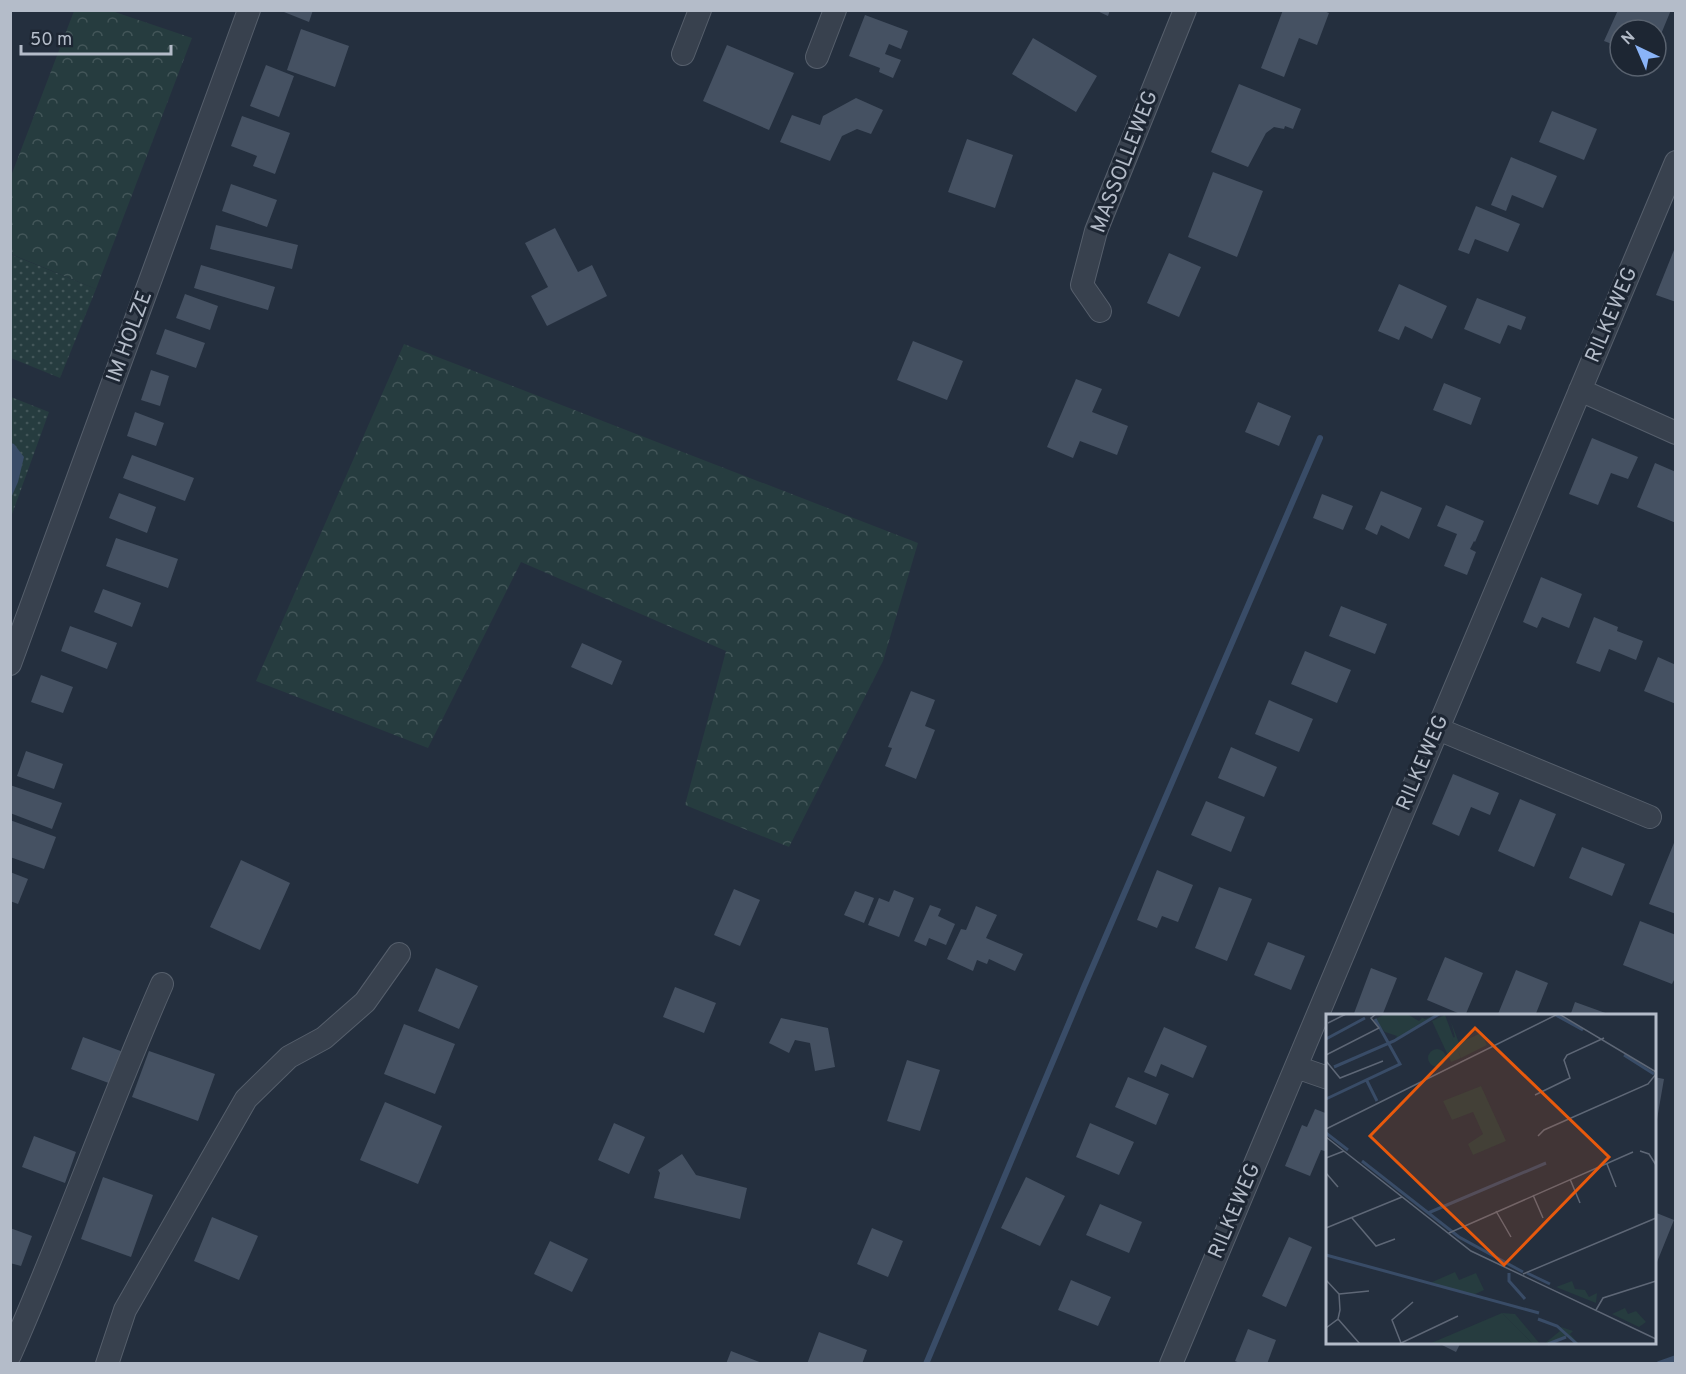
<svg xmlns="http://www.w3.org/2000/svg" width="1686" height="1374" viewBox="0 0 1686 1374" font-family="Overpass,sans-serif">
<defs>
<pattern id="grass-dots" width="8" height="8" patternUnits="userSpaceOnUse" patternTransform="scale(1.5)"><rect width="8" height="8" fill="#263c3f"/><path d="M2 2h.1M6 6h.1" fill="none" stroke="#435659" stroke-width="1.8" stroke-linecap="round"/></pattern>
<pattern id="forest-crowns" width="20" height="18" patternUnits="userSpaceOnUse" patternTransform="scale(1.5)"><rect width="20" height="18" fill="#263c3f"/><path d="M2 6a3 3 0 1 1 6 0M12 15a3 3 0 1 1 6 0" fill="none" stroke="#435659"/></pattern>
</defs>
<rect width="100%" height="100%" fill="#242f3e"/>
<path fill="url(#grass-dots)" d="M10,254L96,289L60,378L11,358Z
M11,397L49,412L11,517Z"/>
<path fill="url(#forest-crowns)" d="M74,11H112L192,38L96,289L11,254V176Z
M404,344L918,543L883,661L789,847L685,805L726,651L521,562L428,748L256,681Z"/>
<path fill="#394c67" d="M11,443L14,444L24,457L18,482L11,498Z"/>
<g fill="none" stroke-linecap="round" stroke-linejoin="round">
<path stroke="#394c67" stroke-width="6" d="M926,1364L1084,987L1320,438
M1659,1364L1676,1358"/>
</g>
<path fill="#455162" d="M279,10H313L309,22Z
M1095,10H1110L1108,16Z
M1283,10H1321L1329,13L1317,45L1299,38L1284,77L1261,68Z
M1618,10H1671L1659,39L1656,37V30H1639L1633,27L1632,30H1620V47L1604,41Z
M865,15L908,31L901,49L889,44L885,54L901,60L893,78L879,72L880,68L849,56Z
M301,29L349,46L335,87L287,70Z
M1033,38L1097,76L1076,112L1012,74Z
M727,45L794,73L769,130L703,101Z
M266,65L294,76L279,117L250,106Z
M1239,84L1301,109L1293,129L1285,126L1284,129L1274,127L1266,133L1248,167L1211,152Z
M856,98L883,110L871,134L857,129L842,136L830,161L780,142L792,115L820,125L823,116Z
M1552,111L1597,129L1584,160L1539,142Z
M242,116L290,133L275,174L253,166L257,156L231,146Z
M967,139L1013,155L995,208L948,192Z
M1511,157L1557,176L1543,208L1512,195L1506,211L1491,205Z
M1213,172L1263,191L1237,257L1188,237Z
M231,184L277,200L267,227L222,211Z
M1476,206L1520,224L1508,252L1475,239L1469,254L1458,250Z
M216,225L298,245L292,269L210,249Z
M555,228L578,272L592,265L607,296L547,326L531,296L548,287L525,243Z
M1676,245V302L1656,295Z
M1169,253L1201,267L1179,317L1147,303Z
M201,265L275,287L268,310L194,288Z
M1399,284L1447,306L1432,339L1405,326L1399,340L1378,331Z
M185,294L218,306L210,330L176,318Z
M1477,298L1526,317L1521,330L1508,325L1500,344L1464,329Z
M165,329L205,343L196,368L156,354Z
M913,341L963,361L947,400L897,380Z
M151,370L169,376L160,406L141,400Z
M1076,379L1102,389L1092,412L1128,426L1117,455L1080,441L1073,458L1047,447Z
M1444,383L1481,398L1471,425L1433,410Z
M1258,402L1291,416L1279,446L1245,432Z
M135,412L164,423L156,446L127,436Z
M1592,438L1638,457L1628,479L1611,473L1598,505L1569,494Z
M132,455L194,478L185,501L123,478Z
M1655,463L1676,472V523L1637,507Z
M1381,491L1422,508L1409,539L1381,525L1377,535L1365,529Z
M119,493L156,507L147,533L109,518Z
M1322,494L1353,506L1343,530L1313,518Z
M1446,505L1484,521L1475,542L1474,541L1470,549L1476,552L1467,575L1444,566L1457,534L1437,526Z
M116,538L178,559L168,588L106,566Z
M1541,577L1582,594L1569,628L1542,617L1537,628L1523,622Z
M103,589L141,603L132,627L94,612Z
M1341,606L1387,624L1375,654L1329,636Z
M1594,617L1618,627L1617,631L1643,641L1636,660L1609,649L1600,672L1576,663Z
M70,626L117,643L107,669L61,651Z
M582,643L622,661L612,685L571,667Z
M1305,651L1351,670L1337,703L1291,684Z
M1658,657L1676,665V704L1644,691Z
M41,675L73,687L63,713L31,702Z
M911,691L935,700L925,726L935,730L916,779L885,766L892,748L888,747Z
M1269,700L1313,719L1299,752L1255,734Z
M1231,747L1277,767L1264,797L1218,778Z
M26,751L63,764L54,789L17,776Z
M1453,774L1499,793L1490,815L1471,807L1459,836L1432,824Z
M10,785L62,803L52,829L10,813Z
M1520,799L1556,814L1534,867L1498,851Z
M1206,801L1245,817L1231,852L1191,835Z
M10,820L56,837L44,869L10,857Z
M1676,838V914L1649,904Z
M1582,847L1625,864L1612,896L1569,878Z
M241,860L290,883L260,950L210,927Z
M1157,870L1193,885L1178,922L1162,916L1157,928L1137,920Z
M10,872L28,879L18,904L10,901Z
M1219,887L1252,899L1227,961L1195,948Z
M734,889L760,900L740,946L714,935Z
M894,890L914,898L899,937L868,925L879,898L889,902Z
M855,891L874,898L864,923L844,915Z
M930,905L941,909L938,916L955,924L946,945L929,938L926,946L914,941Z
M976,906L997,915L986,938L1023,954L1015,971L989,959L987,964L977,960L973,971L947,959L961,929L966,930Z
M1640,921L1676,935V976L1672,984L1623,965Z
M1268,942L1305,956L1291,990L1254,975Z
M1445,957L1483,973L1465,1016L1427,1000Z
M436,968L478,986L459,1029L418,1011Z
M1371,968L1397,978L1382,1016H1353Z
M1516,970L1548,983L1535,1016L1498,1014Z
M675,987L716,1003L704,1033L663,1017Z
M1575,1002L1611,1015V1016H1570Z
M781,1018L828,1028L835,1067L815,1071L810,1043L795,1040L789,1053L769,1043Z
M404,1024L455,1044L435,1094L384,1074Z
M1164,1027L1207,1046L1193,1078L1161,1064L1156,1077L1144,1072Z
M83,1037L126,1053L114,1085L71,1069Z
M149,1051L215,1074L198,1121L132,1097Z
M907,1060L940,1070L920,1131L887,1121Z
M1128,1077L1169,1094L1156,1125L1115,1107Z
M1654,1077L1664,1079L1656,1125H1654Z
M385,1102L442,1126L418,1184L360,1160Z
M1315,1109L1328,1114V1152L1321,1150L1310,1176L1285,1166L1302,1125L1307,1127Z
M614,1123L645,1137L629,1174L598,1160Z
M1090,1123L1134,1142L1119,1175L1076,1157Z
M34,1136L76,1152L65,1183L22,1167Z
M682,1154L696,1175L747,1188L740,1219L654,1198L660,1173L658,1170Z
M103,1177L153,1195L131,1257L81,1239Z
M1026,1177L1065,1196L1040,1246L1001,1228Z
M1100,1204L1142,1222L1129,1253L1086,1235Z
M1654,1212L1674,1220L1655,1267H1654Z
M212,1217L258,1236L239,1280L194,1261Z
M10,1228L32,1236L21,1266L10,1263Z
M872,1228L903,1241L888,1277L857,1264Z
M1289,1237L1312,1247L1286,1307L1262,1296Z
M550,1241L588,1259L572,1292L534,1274Z
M1071,1280L1111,1297L1098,1326L1058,1310Z
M1248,1329L1276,1340L1267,1364H1242L1235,1361Z
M819,1332L867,1350L862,1364H807Z
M1436,1342H1461L1456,1352Z
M731,1351L762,1363V1364H726Z"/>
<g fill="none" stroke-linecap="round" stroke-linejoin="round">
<g stroke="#565f6c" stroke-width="24">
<path id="minor" d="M683,54L700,10
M817,57L835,10
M1100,311L1082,285L1096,231L1185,10
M1580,390L1676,433
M10,664L249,10
M1438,729L1650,817
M1296,1067L1328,1078
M10,1355C64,1233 108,1107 162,984
M107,1364L125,1310L246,1099L289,1057L324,1038L365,1002L399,954
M1171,1364L1676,162"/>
</g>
<use href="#minor" stroke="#38414e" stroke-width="22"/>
</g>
<g text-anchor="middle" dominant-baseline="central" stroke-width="6" stroke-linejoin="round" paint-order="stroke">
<g font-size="21" fill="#b4bcc9" stroke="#1d2633">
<text transform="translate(1125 162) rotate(-69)">MASSOLLEWEG</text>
<text transform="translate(1612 315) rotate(-67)">RILKEWEG</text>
<text transform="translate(130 337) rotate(-70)">IM HOLZE</text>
<text transform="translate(1423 763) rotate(-67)">RILKEWEG</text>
<text transform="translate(1235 1211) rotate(-67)">RILKEWEG</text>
</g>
</g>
<g transform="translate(1326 1014)">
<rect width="330" height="330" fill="#242f3e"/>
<path d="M119,1L135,44L125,48L106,7ZM102 44a9 9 0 1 1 18 0a9 9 0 1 1-18 0ZM176,299L207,330H103Z" fill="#263c3f"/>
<path d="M59,0H81L93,7L96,4L89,0L99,5L111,0L66,29L71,22L59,18L48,6ZM125,8L133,29L155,19L161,31L135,44L126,24L129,23ZM155,72L180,127L147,141L142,130L157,120L147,98L126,106L117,87ZM129,258L133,266L150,259L158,276L147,281L104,269ZM246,267L249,275L259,276L263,283L271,279L270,289L230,273ZM299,294L302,300L310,297L320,308L313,313L286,300ZM176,299L189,300L214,330H207ZM229,311L247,317L244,320L253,330L242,323L218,330L234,317Z" fill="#263c3f"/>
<path fill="none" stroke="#394c67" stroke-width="3" d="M228,0L257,16M0,25L39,4M298,41L328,60M8,53L68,27L113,0M41,67L51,87M0,85L74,50L49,5M0,119L22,136M36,147L133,223L197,258M102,199L220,149M0,241L213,299M183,259V267L199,285M201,259L224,270M212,305L231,312L251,330M222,330L240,323"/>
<path fill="none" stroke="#5e6776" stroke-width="1.5" d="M233,0L330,58M2,9L20,0M0,41L53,14L45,4L50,0M0,47L14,64L57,47M209,81L244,64L238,46L241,41L278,24M0,115L232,0M212,122L218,116L322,70L330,60M0,123L145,237L330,325M314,137L323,140L330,151M0,144L18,137M281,150L290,173M0,159L12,173M244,165L254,189M207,181L217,204M170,197L185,223M26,204L50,232L69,225M0,214L76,183M123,219L307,138M197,260L330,204M0,266L13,280L14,296L12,305L0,314M13,280L43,277M270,296L277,284L330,267M12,305L34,330M75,329L66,306L87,288M73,330L132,302"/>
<path fill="#e8590c" fill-opacity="0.15" stroke="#e8590c" stroke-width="3" d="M149,14L283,143L178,251L44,122Z"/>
<rect width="330" height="330" fill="none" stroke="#b4bcc9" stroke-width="3"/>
</g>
<rect width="1686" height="1374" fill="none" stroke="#b4bcc9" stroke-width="24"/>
<g transform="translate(1638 48) rotate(316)"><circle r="28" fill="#1d2633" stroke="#59626f" stroke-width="1.5"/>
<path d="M0-4.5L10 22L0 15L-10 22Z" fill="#8ab4f8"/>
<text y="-9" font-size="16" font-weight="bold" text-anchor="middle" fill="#b4bcc9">N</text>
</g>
<path d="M21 45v9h150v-9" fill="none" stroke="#b4bcc9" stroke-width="3"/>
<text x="30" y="45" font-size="18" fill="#b4bcc9" stroke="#1d2633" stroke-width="4.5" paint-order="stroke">50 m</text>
</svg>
